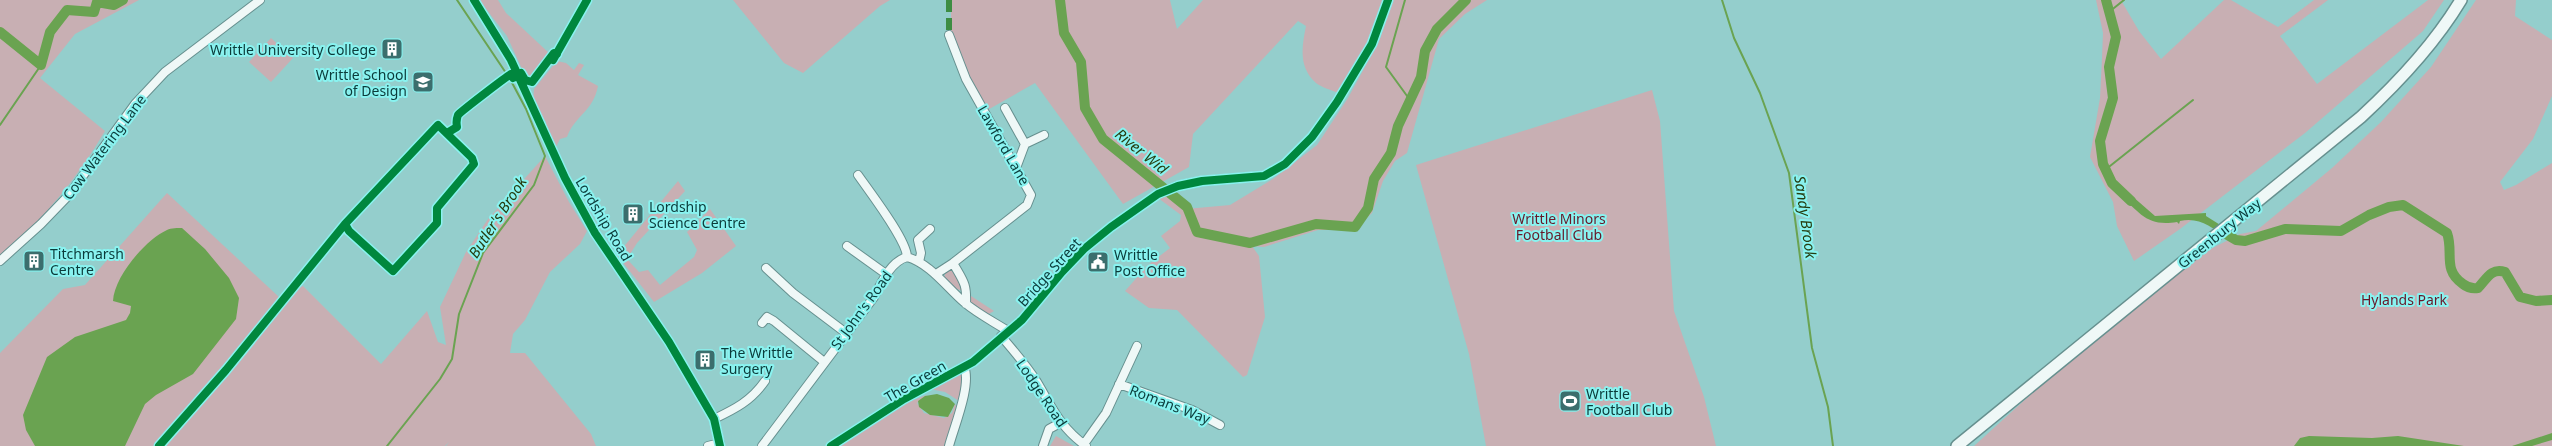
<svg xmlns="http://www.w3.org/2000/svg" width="2552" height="446" viewBox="0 0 2552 446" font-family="'Noto Sans',sans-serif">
<rect width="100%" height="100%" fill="#94cecc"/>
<path fill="#c8afb3" d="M0,0H139L75,34L40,78L105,131C77,179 42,221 0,257Z
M479,0H498L506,13L549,53L552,59L536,78L527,80L507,36Z
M733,0H890L880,6L803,73L784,63Z
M951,0H1170L1177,29L1203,0H1383L1368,44L1338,93C1331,90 1321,87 1316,83C1298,67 1302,46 1306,26L1298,21L1193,134L1189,167L1123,204L1035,83L984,112L951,35Z
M1392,0H1487L1465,14L1439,39L1407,153L1395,161L1383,181L1372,213L1354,230H1318L1264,247L1252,246L1259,256L1265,317L1247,375L1243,377L1177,310L1149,308L1125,291L1148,265L1170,248L1161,236L1180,221L1181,215L1158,198L1167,194L1186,209L1230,205L1273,179L1317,145L1348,98L1380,39Z
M2096,0H2124L2122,2L2139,31L2161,59L2224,0H2231L2278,27L2314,0H2328L2280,36L2317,84L2428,0H2444L2423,31L2305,133L2180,229L2134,261L2117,226L2113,202L2090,157L2100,98L2102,58L2103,33Z
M2476,0H2516L2515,16L2552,40V96L2533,139L2500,182L2504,190L2516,185L2552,163V446H1974L2039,387L2199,255L2240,234L2256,231L2332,168L2381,122L2431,67Z
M271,38L293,58L271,82L249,62Z
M557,61L566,63L574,70L579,63L584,65L578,75L598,86C593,112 575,115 567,137L560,139L556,147L546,129V122L533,103L534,89Z
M1652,90L1660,121L1674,311L1704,397L1716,446H1486L1469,354L1416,165Z
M545,156L569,202L587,231L580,244L550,272L525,320L513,334L510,353H525L591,434L596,446H446L449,442L445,446H0V353L63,289L85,285L167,193L279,297L303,286L381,364L427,311L438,342L446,345L440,307L466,252L488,219Z
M678,181L685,191L637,243L627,259L639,272L648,270L660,285L694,257L697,250L687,232L710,209L736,246L702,273L654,302L617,255Z
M947,269L956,272L964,291L956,289L944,277Z
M968,294L994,311L987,315L967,301Z
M960,374L963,376L959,401L945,392L930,389Z
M927,395L917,403L924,413L944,418L952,413L955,404L957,408L946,446H840L902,404Z
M1056,436L1074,446H1050Z"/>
<path fill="#6aa351" d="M2124,189L2155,216L2206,213V216L2233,233L2227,238C2211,227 2200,217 2180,221L2179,224L2177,222C2147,227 2140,213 2119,194Z
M182,228L205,249L229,278L239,298L236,319L193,374L156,395L145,404L125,446H35L26,430L23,415L47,357L75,337L126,320L130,313L131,306L113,301C114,277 145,240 167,230C171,228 178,228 182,228Z
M937,394L949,398L955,404L948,417L930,415L919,407L918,401L925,396Z
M2552,433V440L2532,446H2512Z
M2309,436L2372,438L2398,436L2464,446H2294L2300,438Z"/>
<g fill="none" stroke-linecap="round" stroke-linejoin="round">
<path stroke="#6aa351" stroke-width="2" d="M1405,0L1386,67L1410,100
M1722,0L1734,38L1760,93L1789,173L1812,348L1828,407L1833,446
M2109,12L2124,0
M0,125L41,65
M2105,170L2193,100
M387,446L440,379L452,359L459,314L483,253L534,185L545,156L526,109L510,79L457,0"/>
<path stroke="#6aa351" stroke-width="10" d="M1060,0L1064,33L1081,62L1085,108L1103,139L1187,207L1197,232L1250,243L1316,224L1355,227L1368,208L1374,179L1391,153L1398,126L1421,77L1425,51L1437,29L1466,0
M2106,0L2116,37L2109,67L2113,98L2100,141L2103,164L2112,183L2131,201
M0,32L41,65L50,32L67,10L94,12L97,2L114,5L123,0
M2219,230L2236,240L2245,241L2285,229L2341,231L2369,215L2389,207L2403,205L2447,233C2454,252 2442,270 2463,284C2468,288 2472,289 2478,288C2486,280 2491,267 2505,272L2520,297L2536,301L2552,300"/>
<g stroke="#66908f" stroke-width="10">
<path id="minor" d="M474,0L511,60L565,178L595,233L669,342L714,419L720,446
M1005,108L1025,144
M1016,168L1025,144L1044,135
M858,175C869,191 907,240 907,257
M847,246L886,274
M907,257C931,264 947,288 965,303C978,314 994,322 1008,331
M0,261L41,224L69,195L135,104L165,72L260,0
M919,262L921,253L918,240L930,229
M953,263C963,281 967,283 966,304
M766,268L793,293L846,333
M936,274L953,263L1027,205L1031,195L966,79L949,35
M762,323L767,317L774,321L823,361
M1001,336C1014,351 1027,366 1037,382C1053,409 1060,427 1086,446
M1119,384L1192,410L1220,425
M714,419C735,409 751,401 765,381
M1084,444L1106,413L1137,346
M708,446L720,443
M762,446L874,297C881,283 891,261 907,257
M831,446L904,399L973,362L1022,320L1062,272L1084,249L1111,227L1158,194L1178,186L1202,181L1264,176L1285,164L1312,137L1337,102L1372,44L1388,0
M949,446C954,427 972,384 964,367
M1043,446L1049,429L1060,423"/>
</g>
<g stroke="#66908f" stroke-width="14">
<path id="highway" d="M1957,446L2361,117C2399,82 2434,45 2461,0"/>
</g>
<use href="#minor" stroke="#eff8f7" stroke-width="8"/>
<use href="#highway" stroke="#eff8f7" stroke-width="11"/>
<path stroke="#3d8d42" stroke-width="6" stroke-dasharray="12 6" stroke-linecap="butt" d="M949,0V35"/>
<g stroke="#89f3f0" stroke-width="11">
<path id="cycleway" d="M474,0L511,60L565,178L595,233L669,342L714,419L720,446
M553,60L587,0
M447,133L457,127C456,122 456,120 458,115C460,112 506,77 511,74L513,78L521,73L525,80L532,82L554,53L557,54
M159,446L226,370L345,224L438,125L472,158L474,164L437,208V223L393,271L349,231L345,224
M831,446L904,399L973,362L1022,320L1062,272L1084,249L1111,227L1158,194L1178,186L1202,181L1264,176L1285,164L1312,137L1337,102L1372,44L1388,0"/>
</g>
<use href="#cycleway" stroke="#00873e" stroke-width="8"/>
</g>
<defs>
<g id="building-square" transform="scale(1.125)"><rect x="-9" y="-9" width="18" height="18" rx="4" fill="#3b6e6d" stroke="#89f3f0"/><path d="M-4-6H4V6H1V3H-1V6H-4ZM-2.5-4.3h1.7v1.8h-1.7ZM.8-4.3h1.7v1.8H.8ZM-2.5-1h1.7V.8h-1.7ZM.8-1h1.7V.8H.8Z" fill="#fff"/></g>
<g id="university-square" transform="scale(1.125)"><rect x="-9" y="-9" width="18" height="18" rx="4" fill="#3b6e6d" stroke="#89f3f0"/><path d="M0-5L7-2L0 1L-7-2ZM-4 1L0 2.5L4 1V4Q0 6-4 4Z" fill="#fff"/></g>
<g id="civic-square" transform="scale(1.125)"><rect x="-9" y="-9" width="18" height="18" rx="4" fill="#3b6e6d" stroke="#89f3f0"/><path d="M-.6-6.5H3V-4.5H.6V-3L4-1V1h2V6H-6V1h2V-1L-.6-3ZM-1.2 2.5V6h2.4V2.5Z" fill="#fff"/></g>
<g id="stadium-square" transform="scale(1.125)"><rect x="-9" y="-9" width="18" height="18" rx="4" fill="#3b6e6d" stroke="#89f3f0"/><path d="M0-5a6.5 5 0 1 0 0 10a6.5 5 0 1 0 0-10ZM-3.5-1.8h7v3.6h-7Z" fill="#fff"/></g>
</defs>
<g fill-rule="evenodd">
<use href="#building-square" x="392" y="49"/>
<use href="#university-square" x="423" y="82"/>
<use href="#building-square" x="633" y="214"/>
<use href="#building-square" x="34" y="261"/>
<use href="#civic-square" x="1098" y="262"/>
<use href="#building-square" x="705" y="360"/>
<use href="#stadium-square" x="1570" y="401"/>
</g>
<g text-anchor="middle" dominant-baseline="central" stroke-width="4" stroke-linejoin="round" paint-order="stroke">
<g font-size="14" fill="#0b3b3a" stroke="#89f3f0" text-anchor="start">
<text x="376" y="49" text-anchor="end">Writtle University College</text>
<text x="407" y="74" text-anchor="end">Writtle School<tspan x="407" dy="16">of Design</tspan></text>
<text x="649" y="206">Lordship<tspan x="649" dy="16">Science Centre</tspan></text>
<text x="50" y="253">Titchmarsh<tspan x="50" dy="16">Centre</tspan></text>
<text x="1114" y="254">Writtle<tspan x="1114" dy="16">Post Office</tspan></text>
<text x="721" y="352">The Writtle<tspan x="721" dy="16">Surgery</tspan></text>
<text x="1586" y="393">Writtle<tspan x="1586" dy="16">Football Club</tspan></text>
</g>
<g font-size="14" fill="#0b3b3a" stroke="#89f3f0">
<text transform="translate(1004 145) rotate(60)">Lawford Lane</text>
<text transform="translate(104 147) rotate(-53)">Cow Watering Lane</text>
<text transform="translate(604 219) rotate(59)">Lordship Road</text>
<text transform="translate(2219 233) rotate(-39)">Greenbury Way</text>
<text transform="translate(1049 272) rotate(-48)">Bridge Street</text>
<text transform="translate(861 310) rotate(-54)">St John's Road</text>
<text transform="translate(915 381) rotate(-30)">The Green</text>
<text transform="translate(1042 393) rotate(56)">Lodge Road</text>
<text transform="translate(1170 404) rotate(21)">Romans Way</text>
</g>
<g font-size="14" fill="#671929" stroke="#89f3f0">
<text x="1559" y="218">Writtle Minors<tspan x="1559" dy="16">Football Club</tspan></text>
<text x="2404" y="299">Hylands Park</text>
</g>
<g font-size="15" font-style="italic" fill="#263d11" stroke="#89f3f0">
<text transform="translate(1142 151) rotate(39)">River Wid</text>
<text transform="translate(497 217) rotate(-57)">Butler's Brook</text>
<text transform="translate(1806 217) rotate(82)">Sandy Brook</text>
</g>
</g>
</svg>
